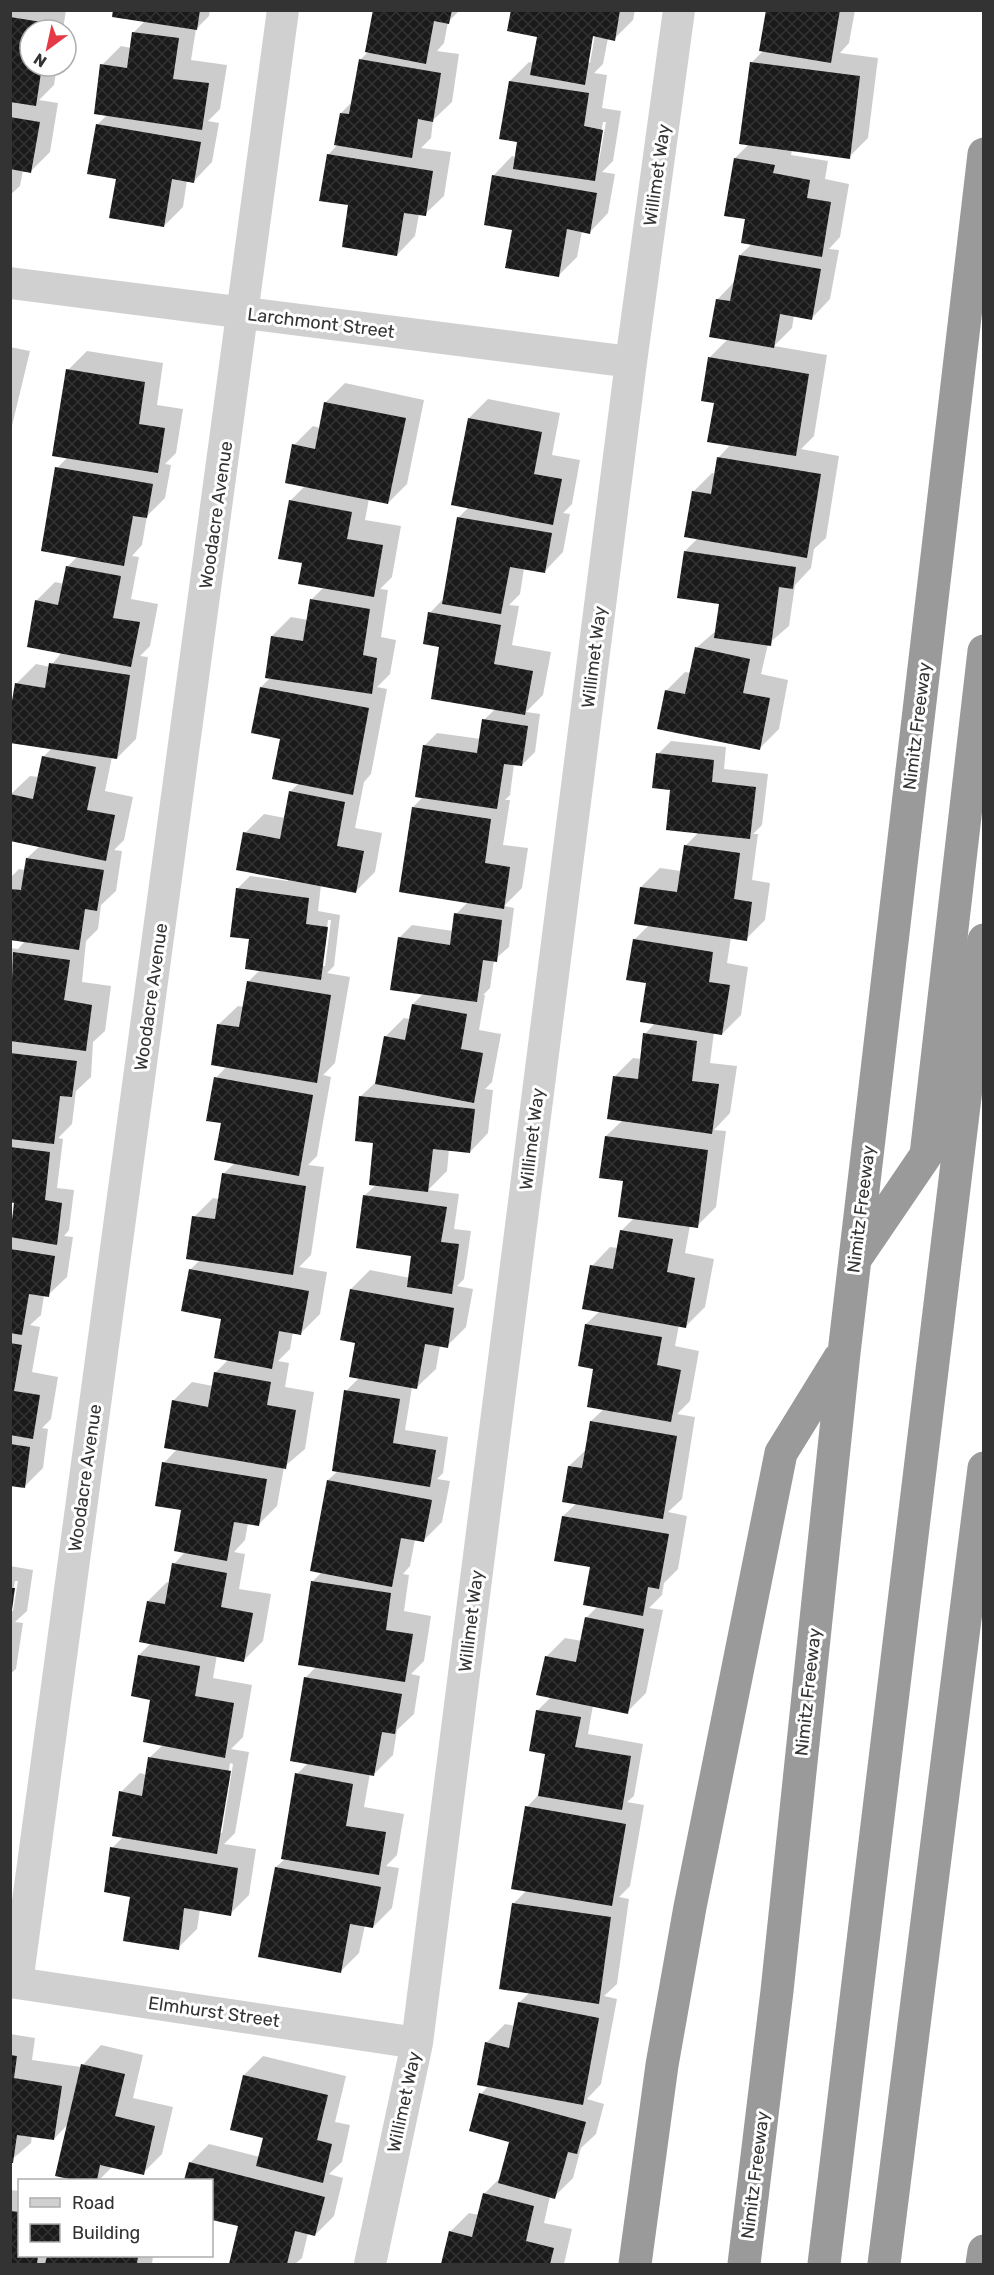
<svg xmlns="http://www.w3.org/2000/svg" width="994" height="2275" viewBox="0 0 994 2275" font-family="Rubik,sans-serif">
<defs>
<pattern id="building-cross-hatch" width="8" height="8" patternUnits="userSpaceOnUse" patternTransform="scale(1.5)"><rect width="8" height="8" fill="#1a1a1a"/><path d="M0 0l8 8M0 8l8-8" fill="none" stroke="#333"/></pattern>
</defs>
<rect width="100%" height="100%" fill="#fff"/>
<path fill="#0003" fill-rule="evenodd" d="M10,10H66L63,30H30V66H57L54,85L39,100L58,103L50,152L31,171L23,170L20,186L10,195Z
M114,10H210L209,16L196,29L191,60L227,65L220,109L208,121L219,123L212,162L194,181L187,180L183,207L164,226L117,177L98,124L107,115L102,65L121,46L131,48L133,33L145,21Z
M374,10H460L448,22L444,43L437,51L459,54L452,102L433,120L431,138L421,148L451,152L444,196L425,214H419L415,236L397,255L350,204L328,155L338,144L341,113L353,101L360,60L369,51Z
M512,10H635L633,20L614,39L608,38L603,64L594,73L607,75L602,108L621,111L613,161L602,172L615,174L608,213L590,232L582,231L577,257L558,276L514,229L494,175L512,156L516,157L519,141L510,81L529,62L534,63L539,36ZM593,29H596L590,63H587ZM603,122H606L599,161H596Z
M767,10H855L849,43L840,53L878,58L868,138L849,157L792,150L791,155L828,161L825,179L849,184L840,237L829,249L839,250L830,299L812,318L794,315L792,328L774,346L827,355L814,436L801,449L839,456L826,538L814,549L811,568L795,585L789,626L768,644L761,674L788,680L779,729L760,748L666,691L685,672L691,673L696,648L717,630L721,602L685,551L698,538L693,492L712,473L716,474L719,457L731,444L715,402L709,358L728,339L717,300L735,281L740,255L752,244L735,158L749,144L752,62L764,50Z
M10,347L30,351L10,434Z
M87,351L163,363L157,405L183,409L176,453L165,464L171,465L165,498L147,516L142,545L132,556L139,557L131,599L158,604L150,646L140,656L148,657L136,739L117,758L112,757L105,791L133,797L124,840L114,850L122,851L116,891L101,905L98,929L86,941L82,982L111,986L105,1031L93,1042L91,1077L76,1091L72,1124L58,1138L63,1139L57,1188L74,1190L69,1230L64,1236L73,1237L67,1277L48,1295H44L41,1315L30,1325L40,1327L32,1372L58,1377L51,1419L42,1428L48,1429L43,1468L24,1487L10,1485V1228H13L16,1202L10,1201V948L18,949L26,940L10,938V878L19,869L25,870L27,858L40,846L11,794L30,776L39,777L43,757L52,748L17,683L36,664L50,667L62,652L36,601L55,582L64,584L67,567L78,556L57,468L68,457V370Z
M345,383L424,400L407,484L388,503L369,499L365,520L401,526L392,577L380,589L388,590L381,637L396,640L390,674L377,687L387,689L371,774L364,782L355,828L382,833L375,872L356,891L321,885L318,911L340,915L334,966L327,973L350,977L335,1063L323,1075L331,1077L317,1156L308,1165L324,1167L311,1255L299,1267L327,1272L320,1314L301,1333L293,1332L290,1349L278,1361L289,1363L285,1387L314,1392L305,1449L284,1467L277,1506L258,1525L248,1523L245,1540L234,1552L245,1554L239,1589L271,1594L263,1641L244,1660L217,1655L213,1678L252,1685L243,1737L231,1749L249,1752L235,1833L224,1844L256,1849L249,1895L230,1914L200,1909L197,1929L178,1948L132,1895L112,1848L123,1837L121,1792L140,1773L147,1775L150,1757L163,1745L139,1655L151,1643L148,1601L167,1582L170,1583L174,1564L185,1552L182,1509L164,1463L177,1449L173,1401L192,1382L213,1386L215,1373L229,1359L223,1318L190,1270L200,1260L194,1217L213,1198L219,1199L223,1174L235,1163L222,1122L216,1078L227,1066L219,1024L238,1006L244,1007L248,982L260,970L237,889L250,876L288,881V878L245,833L264,814L285,818L290,792L299,783L261,687L271,677L272,636L291,617L308,620L311,600L324,587L304,562L290,501L305,486L294,445L313,426L320,428L326,402ZM328,920H331L325,966H322ZM230,1763L233,1764L222,1833H219Z
M488,399L560,413L552,455L580,460L572,504L563,513L570,514L563,552L545,571L524,568L520,594L509,605L519,606L512,645L551,652L543,695L526,712L540,714L535,752L522,765L514,764L510,795L505,800H510L503,845L528,848L522,888L504,906L514,908L509,947L494,960L490,988L483,995H485L479,1030L501,1034L492,1082L485,1089L493,1090L488,1133L470,1152L449,1149L447,1171L428,1190L459,1194L454,1229L471,1231L464,1279L457,1286L473,1289L466,1327L447,1346L440,1345L436,1369L417,1387H412L405,1430L448,1437L443,1473L437,1479L450,1481L442,1522L423,1541L415,1539L410,1566L403,1574L409,1575L404,1611L431,1616L424,1661L411,1674L420,1676L414,1714L397,1730L393,1755L374,1774L370,1773L364,1807L404,1814L397,1855L386,1866L399,1868L392,1908L373,1927L365,1925L359,1953L341,1971L276,1867L286,1858L297,1774L308,1763L306,1677L316,1667L312,1582L322,1572L328,1480L338,1471L346,1391L360,1377L351,1289L370,1270L410,1278L413,1255L365,1195L376,1185L375,1142L360,1097L378,1080L385,1037L404,1018L410,1019L413,1004L424,993L399,938L412,925L453,931L456,914L468,902L413,807L424,796V746L437,733L481,739L484,720L495,709L441,646L430,613L444,598L458,518L469,507V418Z
M671,741L726,747L724,769L768,774L762,825L753,834H758L752,880L770,883L765,920L746,939L731,937L727,963L748,967L741,1015L722,1034L714,1032L710,1063L737,1066L730,1113L714,1130L726,1131L716,1207L697,1226L690,1225L685,1253L714,1259L705,1307L686,1326L679,1325L675,1346L699,1351L690,1401L677,1414L695,1417L682,1499L668,1512L687,1516L678,1569L664,1583L662,1595L649,1608L663,1610L646,1693L627,1712L593,1705L588,1734L643,1744L634,1796L627,1802L644,1805L630,1886L619,1897L629,1899L617,1984L604,1996L617,1999L601,2084L587,2099L604,2104L596,2134L581,2148L573,2178L554,2197L550,2196L544,2223L572,2229L564,2264H443L450,2232L469,2213L479,2215L484,2194L502,2176L511,2141L481,2094L489,2085L486,2043L505,2024L515,2026L519,2003L530,1992L513,1904L527,1890V1807L540,1793L547,1753L537,1711L551,1697L546,1657L565,1638L582,1641L586,1618L598,1606L591,1566L563,1516L577,1503L569,1466L587,1449L591,1421L604,1409L586,1324L600,1311L592,1266L610,1247L618,1248L621,1231L634,1218L625,1180L606,1136L623,1120L614,1077L633,1058L642,1059L645,1034L655,1023L648,982L634,940L649,925L641,887L660,868L681,871L685,846L699,832L672,789L658,754Z
M10,1566L33,1570L27,1611L15,1622L23,1623L16,1669L10,1674V1611H13L18,1581H15L10,1608Z
M10,2034L35,2038L32,2060L81,2067L101,2045L143,2055L133,2098L173,2107L162,2154L143,2173L113,2166L99,2180H80L57,2175L68,2124L54,2139L32,2135L31,2143L10,2161Z
M263,2056L346,2076L335,2122L350,2125L342,2162L329,2174L343,2178L334,2216L315,2235L308,2233L302,2258L295,2264L231,2263L240,2225L212,2218V2180H186L190,2163L209,2144L260,2157L265,2136L244,2075Z
M10,2190L20,2191V2256H153L152,2264H10Z"/>
<path fill="url(#building-cross-hatch)" d="M113,10H200L197,30L112,17Z
M373,10H452L449,24L434,21L426,64L365,52Z
M511,10H620L615,41L593,36L585,85L530,75L537,37L507,31Z
M766,10H840L831,63L759,51Z
M10,17L48,23L47,30H30V66H42L36,106L10,102Z
M132,32L179,38L173,79L209,83L202,130L94,114L100,64L127,68Z
M359,59L441,73L433,122L418,119L412,158L334,145L340,113L349,114Z
M750,62L860,76L850,159L739,144Z
M509,81L589,93L584,126L603,130L595,181L513,169L517,142L499,139Z
M10,117L40,122L31,173L10,169Z
M96,124L201,142L194,183L172,179L164,227L109,218L116,179L87,174Z
M327,154L433,171L426,216L404,213L397,256L342,247L348,205L319,201Z
M734,158L775,165L773,173L810,180L807,198L831,202L822,257L741,243L745,219L724,216Z
M492,175L597,193L590,234L567,229L559,277L505,268L512,230L484,225Z
M739,255L821,269L812,320L780,314L774,348L709,337L716,299L730,301Z
M708,357L809,374L796,456L707,442L714,403L701,401Z
M66,369L145,382L139,424L165,428L158,473L52,456Z
M324,402L406,418L388,504L285,483L292,444L315,449Z
M468,418L542,432L534,474L562,479L553,525L451,505Z
M717,457L821,474L807,558L684,537L692,491L711,494Z
M55,467L153,484L147,518L133,516L124,566L41,551Z
M289,500L352,512L347,539L383,545L374,597L298,584L302,563L278,559Z
M457,517L552,533L545,573L510,567L501,614L442,604Z
M684,551L796,567L793,589L779,587L771,646L714,638L719,604L677,598Z
M66,566L121,576L113,618L140,622L131,667L27,647L35,600L58,605Z
M310,599L370,609L363,655L377,658L372,694L265,678L271,636L303,641Z
M428,612L501,625L494,664L533,671L525,715L431,699L439,647L423,644Z
M695,647L750,659L743,693L770,698L760,750L657,729L665,690L685,694Z
M49,663L130,675L117,759L10,743V713L15,683L45,688Z
M260,687L369,708L353,795L272,779L280,739L251,733Z
M482,719L528,726L522,766L504,764L497,809L415,797L423,745L477,753Z
M656,753L714,760L712,782L756,787L750,839L666,830L670,790L652,788Z
M42,756L96,767L87,810L115,815L106,861L10,841V794L33,799Z
M289,791L345,802L337,846L364,851L356,893L236,870L243,832L280,839Z
M412,807L491,819L485,863L510,867L504,909L399,892Z
M684,845L740,853L734,899L752,902L747,941L634,924L640,887L677,892Z
M26,858L104,870L97,911L85,909L79,950L10,940V889L21,890Z
M236,888L309,898L306,924L328,927L321,980L245,969L249,939L230,937Z
M454,913L502,920L497,962L483,960L477,1002L390,990L398,937L450,945Z
M633,939L713,952L709,982L730,985L722,1035L640,1022L646,983L626,980Z
M13,952L70,960L64,1000L92,1005L86,1051L10,1041Z
M247,981L331,995L317,1083L211,1065L217,1024L239,1027Z
M412,1004L467,1014L461,1049L483,1053L474,1103L375,1084L384,1036L405,1040Z
M643,1033L697,1041L692,1081L719,1084L712,1134L607,1119L613,1076L638,1079Z
M10,1053L77,1061L72,1097L60,1096L54,1144L10,1139Z
M214,1077L313,1095L299,1176L214,1160L221,1123L206,1121Z
M359,1096L475,1109L470,1153L433,1149L428,1192L369,1185L373,1143L355,1141Z
M605,1136L708,1150L698,1228L618,1217L623,1181L599,1178Z
M10,1147L50,1152L45,1200L62,1203L57,1245L10,1237L14,1203L10,1202Z
M222,1173L306,1186L293,1275L186,1259L192,1216L215,1219Z
M363,1195L447,1207L441,1242L459,1244L452,1294L407,1287L411,1256L356,1248Z
M620,1230L673,1239L667,1272L695,1278L686,1328L582,1309L590,1265L613,1269Z
M10,1249L55,1256L49,1297L29,1294L22,1335L10,1333Z
M189,1269L309,1291L301,1335L279,1331L272,1369L214,1358L221,1319L181,1311Z
M350,1289L454,1308L448,1348L425,1344L417,1389L349,1377L355,1343L340,1340Z
M585,1324L662,1337L657,1365L681,1370L671,1422L587,1407L593,1369L578,1366Z
M10,1343L22,1345L14,1391L40,1395L33,1439L10,1435Z
M214,1372L271,1382L267,1405L296,1410L286,1469L164,1448L172,1400L208,1407Z
M344,1390L400,1399L393,1443L436,1450L430,1487L332,1471Z
M590,1421L677,1436L663,1519L562,1502L568,1466L582,1468Z
M10,1444L30,1447L25,1488L10,1486Z
M162,1462L267,1479L259,1526L234,1522L227,1561L174,1551L181,1510L155,1506Z
M327,1480L432,1500L424,1542L401,1538L392,1587L310,1571Z
M562,1516L669,1534L659,1589L648,1587L643,1616L583,1605L590,1567L554,1561Z
M172,1563L227,1573L221,1607L253,1613L244,1662L139,1642L147,1601L165,1604Z
M311,1581L391,1593L386,1630L413,1634L405,1682L298,1665Z
M10,1588H15L12,1610L10,1609Z
M585,1617L644,1629L628,1714L536,1695L545,1656L576,1662Z
M138,1655L200,1666L195,1696L234,1703L225,1758L143,1742L150,1700L131,1696Z
M304,1677L402,1694L395,1734L382,1732L374,1776L290,1761Z
M536,1710L581,1717L575,1747L631,1756L622,1810L538,1796L545,1754L529,1751Z
M148,1757L231,1771L217,1854L112,1836L119,1791L142,1796Z
M295,1773L353,1784L346,1826L386,1832L379,1875L281,1859Z
M525,1806L626,1824L612,1906L511,1889Z
M110,1847L238,1868L231,1916L184,1908L179,1950L123,1941L130,1897L104,1892Z
M275,1867L381,1887L373,1928L350,1924L341,1973L258,1957Z
M512,1903L611,1917L599,2004L499,1989Z
M518,2002L599,2018L583,2105L477,2085L485,2042L509,2048Z
M10,2055L17,2056L14,2078L62,2086L54,2140L17,2135L13,2163H10Z
M81,2064L125,2074L115,2116L155,2126L144,2175L100,2165L97,2180H74L55,2176Z
M243,2075L328,2095L317,2140L332,2144L323,2183L256,2166L263,2138L230,2130Z
M479,2093L586,2122L577,2154L568,2152L555,2199L498,2183L509,2142L469,2131Z
M189,2162L325,2197L315,2236L295,2231L287,2264H229L238,2226L212,2220V2180H184Z
M483,2193L534,2206L526,2241L554,2248L550,2264H441L449,2231L472,2237Z
M10,2211L20,2212V2256H38L37,2264H10Z
M47,2256H138L137,2264H45Z"/>
<g fill="none" stroke-linecap="round" stroke-linejoin="round">
<path stroke="#d0d0d0" stroke-width="32" d="M10,283L631,362
M10,1982L417,2043
M17,1983L283,10
M370,2264L417,2043L631,362L679,10"/>
<path stroke="#9a9a9a" stroke-width="33" d="M858,1255L926,1155L984,651
M635,2264L662,2065L690,1907L781,1453L839,1359
M744,2264L777,1991L844,1353L984,154
M824,2264L984,940
M884,2264L984,1468
M982,2264L984,2251"/>
</g>
<g text-anchor="middle" dominant-baseline="central" stroke-width="6" stroke-linejoin="round" paint-order="stroke">
<g font-size="18" fill="#333" stroke="#fff">
<text transform="translate(657 175) rotate(-82)">Willimet Way</text>
<text transform="translate(321 323) rotate(7)">Larchmont Street</text>
<text transform="translate(216 515) rotate(-82)">Woodacre Avenue</text>
<text transform="translate(594 657) rotate(-83)">Willimet Way</text>
<text transform="translate(917 726) rotate(-83)">Nimitz Freeway</text>
<text transform="translate(151 997) rotate(-82)">Woodacre Avenue</text>
<text transform="translate(532 1139) rotate(-83)">Willimet Way</text>
<text transform="translate(861 1209) rotate(-83)">Nimitz Freeway</text>
<text transform="translate(85 1478) rotate(-82)">Woodacre Avenue</text>
<text transform="translate(471 1621) rotate(-83)">Willimet Way</text>
<text transform="translate(808 1692) rotate(-84)">Nimitz Freeway</text>
<text transform="translate(214 2012) rotate(8)">Elmhurst Street</text>
<text transform="translate(404 2102) rotate(-78)">Willimet Way</text>
<text transform="translate(755 2175) rotate(-83)">Nimitz Freeway</text>
</g>
</g>
<rect width="994" height="2275" fill="none" stroke="#333333" stroke-width="24"/>
<rect x="18" y="2179" width="195" height="78" fill="#ffffff" stroke="#adadad" stroke-width="1.5"/>
<rect x="30" y="2198" width="30" height="9" fill="#d0d0d0" stroke="#adadad" stroke-width="1.5"/>
<text x="72" y="2209" font-size="18" fill="#333333">Road</text>
<rect x="30" y="2224" width="30" height="18" fill="url(#building-cross-hatch)" stroke="#adadad" stroke-width="1.5"/>
<text x="72" y="2239" font-size="18" fill="#333333">Building</text>
<g transform="translate(48 48) rotate(213)"><circle r="28" fill="#ffffff" stroke="#adadad" stroke-width="1.5"/>
<path d="M0-4.5L10 22L0 15L-10 22Z" fill="#e63946"/>
<text y="-9" font-size="16" font-weight="bold" text-anchor="middle" fill="#333333">N</text>
</g>
</svg>
